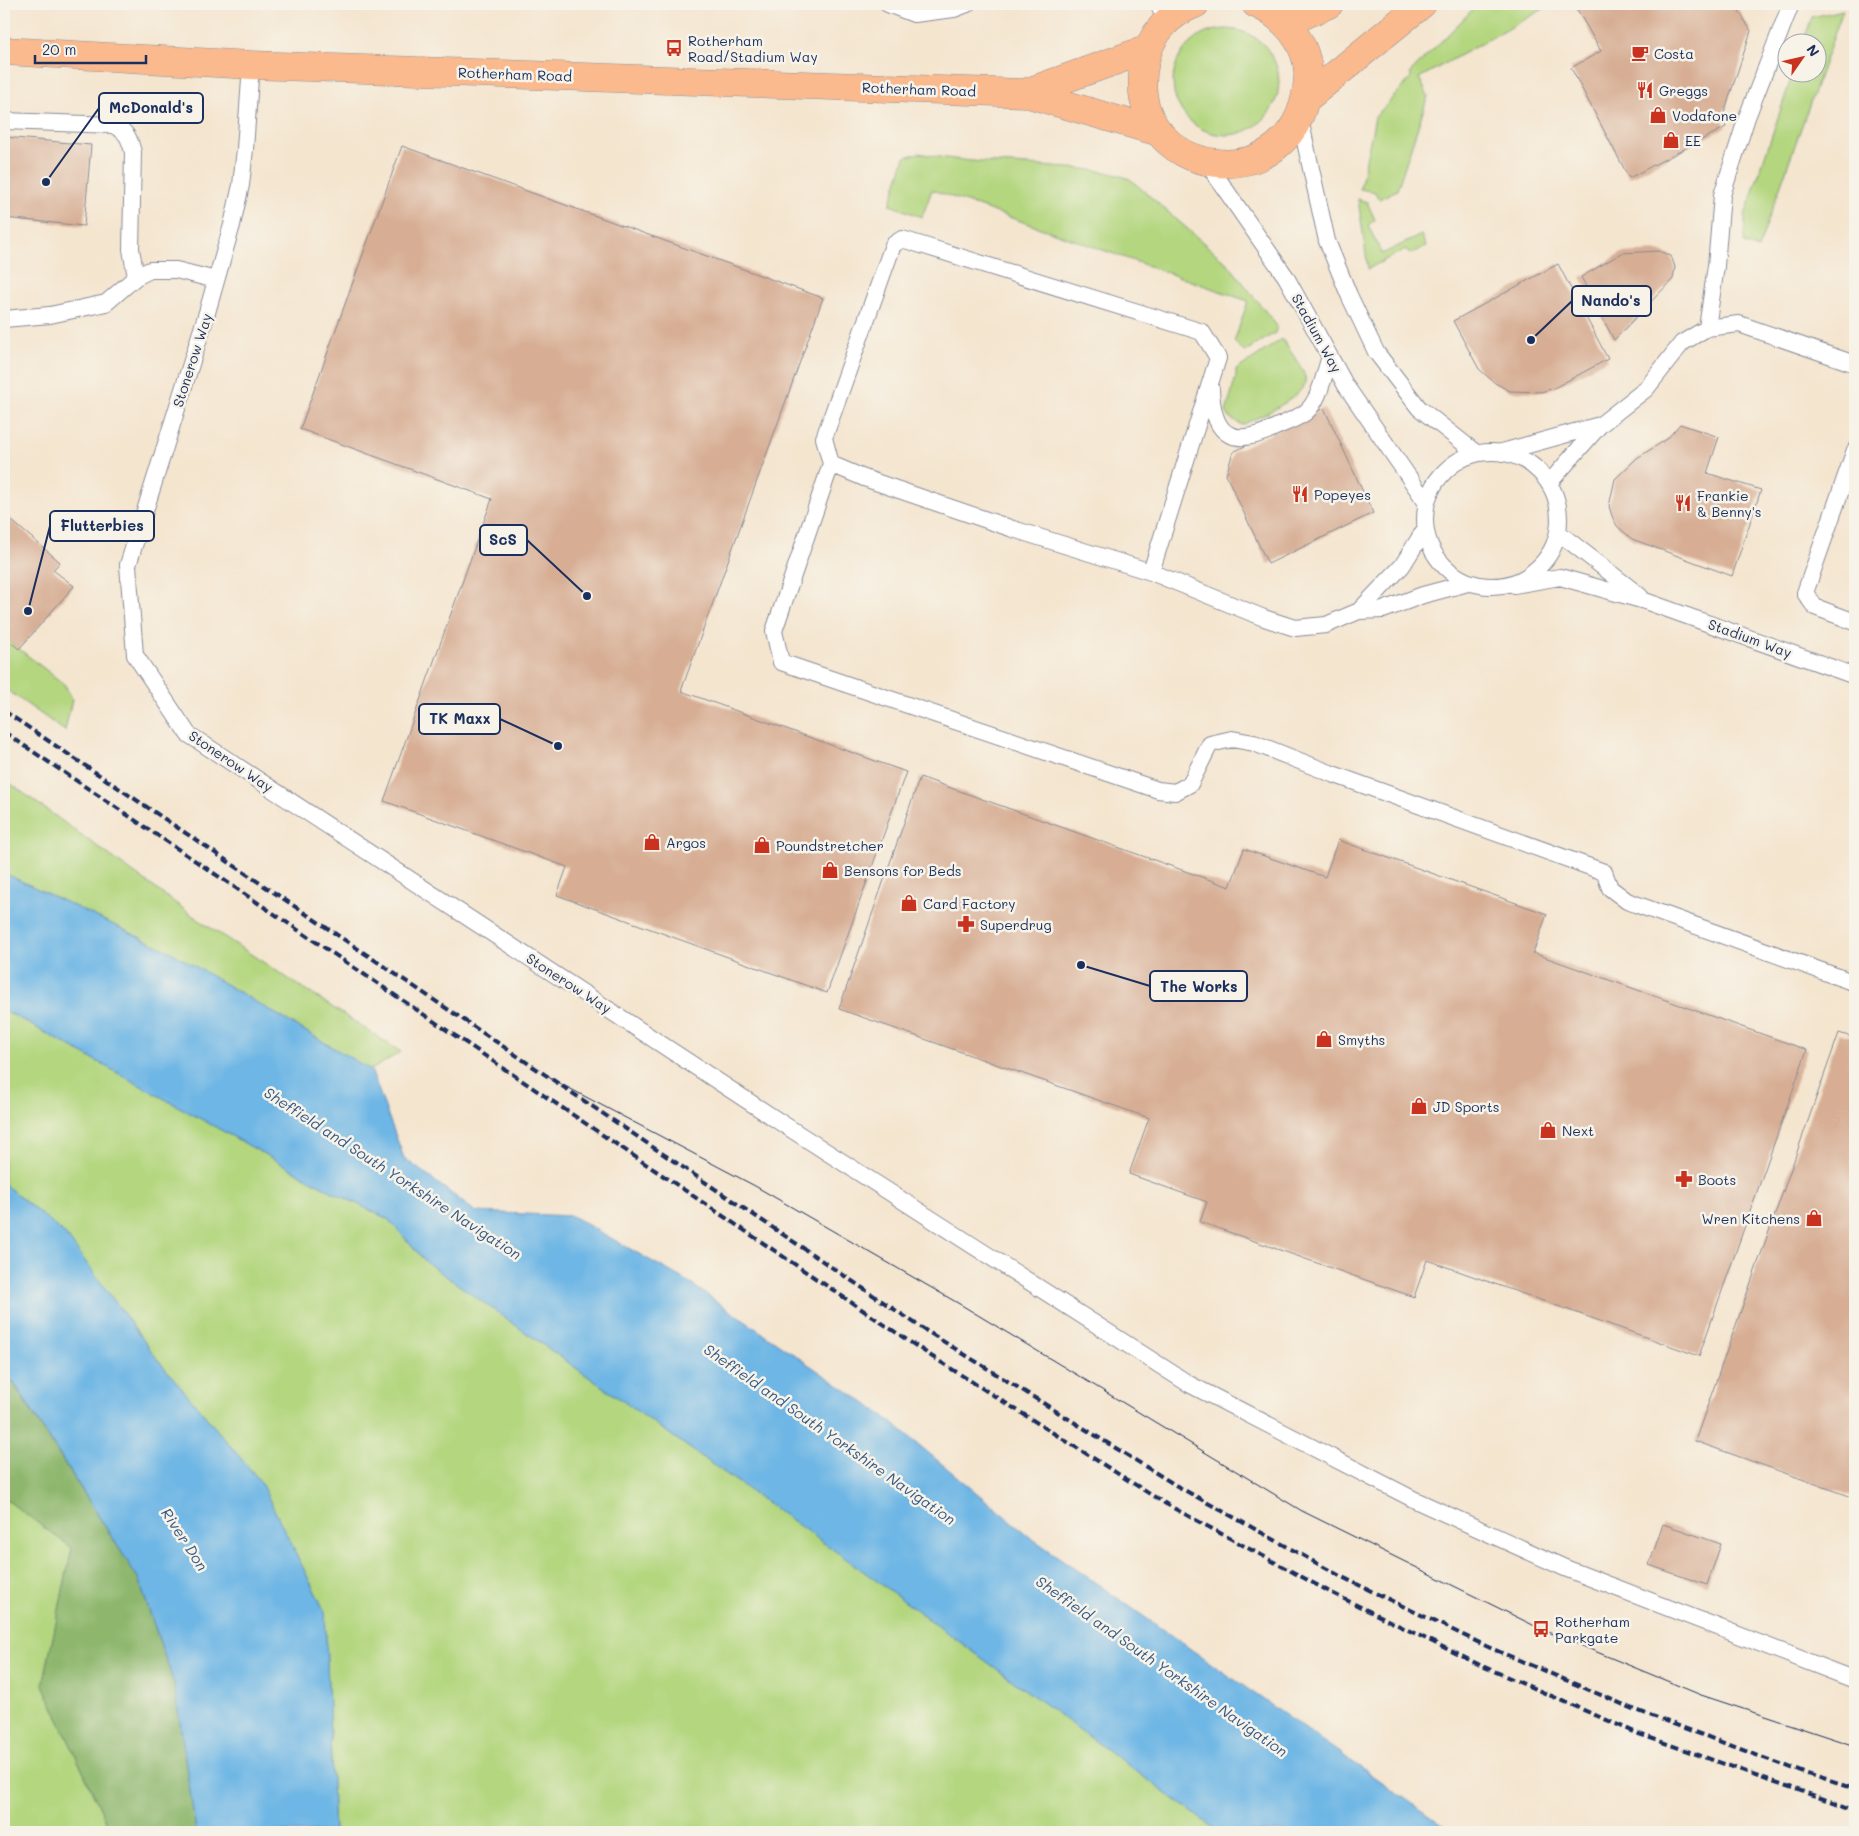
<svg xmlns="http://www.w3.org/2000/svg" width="1859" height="1836" viewBox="0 0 1859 1836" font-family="Mali,sans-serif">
<rect width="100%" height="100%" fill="#f7f3e8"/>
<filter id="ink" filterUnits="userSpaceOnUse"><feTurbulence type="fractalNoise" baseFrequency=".02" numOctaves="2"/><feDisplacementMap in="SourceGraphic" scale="10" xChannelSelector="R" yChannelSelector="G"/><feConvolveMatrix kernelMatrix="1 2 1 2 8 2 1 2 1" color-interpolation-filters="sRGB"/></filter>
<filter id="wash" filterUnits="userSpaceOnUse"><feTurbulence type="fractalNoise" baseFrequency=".0096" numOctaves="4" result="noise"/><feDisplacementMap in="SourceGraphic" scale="20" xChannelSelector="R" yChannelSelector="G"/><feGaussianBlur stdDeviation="1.12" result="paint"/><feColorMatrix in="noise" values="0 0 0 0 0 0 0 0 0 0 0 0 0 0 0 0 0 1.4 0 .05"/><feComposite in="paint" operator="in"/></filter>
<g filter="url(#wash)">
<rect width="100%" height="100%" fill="#f4e5cf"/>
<path fill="#b3d67e" stroke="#67826e" d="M1478,4H1549V6L1419,78L1428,96L1397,190L1379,199L1375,192L1360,189L1375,117L1411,78L1410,73Z
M1843,10L1758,249L1744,243L1745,215L1793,73L1816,72V42H1803L1812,17Z
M1173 82a53 53 0 1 1 106 0a53 53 0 1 1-106 0Z
M919,153C963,163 1009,163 1054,167C1080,169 1105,169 1130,179L1229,265L1277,326L1275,333L1244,352L1234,342L1248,301L932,190L922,217L890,205L905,157Z
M1358,199L1367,202L1375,220L1368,225L1382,254L1421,235L1426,246L1410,254L1406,249L1368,269Z
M1282,339C1289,350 1301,364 1305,377C1310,396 1256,418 1242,425L1230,418L1226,412L1236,377V370Z
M4,637L65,685L72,699L65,731L4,688Z
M4,779L203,923L401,1052L371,1070L171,952L4,873Z
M4,1010L331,1191L388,1219L426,1262L855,1565L1219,1832H334L325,1612L259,1480L158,1360L65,1234L4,1184Z
M4,1498L72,1548L43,1685L111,1832H4Z"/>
<path fill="#8eb76d" stroke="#547366" d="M4,1376L13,1383L138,1578L174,1683L196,1832H111L43,1685L72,1548L4,1498Z"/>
<path fill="#6db6e5" stroke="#4472a2" d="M4,873L171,952L371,1070L404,1158L476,1212L572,1216L685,1280L884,1416L1030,1537L1453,1832H1219L855,1565L426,1262L388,1219L331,1191L4,1010Z
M4,1184L65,1234L158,1360L260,1481L325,1612L334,1832H196L174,1683L138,1578L14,1383L4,1376Z"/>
<g id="blocks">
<path fill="#d7ae94" d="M1574,4H1735L1751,31L1722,119L1726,127L1629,178L1571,68L1601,51Z
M4,137L91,145L84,226L4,218Z
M402,146L823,298L681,691L906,772L827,993L557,895L567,867L384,801L492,499L300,429Z
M1659,251L1671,256L1675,267L1673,279L1614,340L1581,277L1622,253Z
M1558,264L1608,359L1554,388L1541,392L1510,391L1495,383L1479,369L1453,321Z
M1324,408L1373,513L1268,564L1226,475L1233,452Z
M1680,424L1719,437L1707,473L1761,490L1732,576L1632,539L1617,526L1612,516L1609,506L1615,479L1637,458L1667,439Z
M4,514L60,562L53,570L74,586L19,649L4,637Z
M920,777L1230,887L1244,849L1325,877L1338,840L1547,914L1533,953L1807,1050L1699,1356L1427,1260L1414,1297L1200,1222L1207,1202L1129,1174L1149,1118L839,1009Z
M1839,1033L1855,1038V1498L1695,1441Z
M1663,1524L1721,1544L1707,1585L1649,1565Z"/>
</g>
</g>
<g filter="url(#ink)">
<use href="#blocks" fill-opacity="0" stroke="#888a96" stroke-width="1"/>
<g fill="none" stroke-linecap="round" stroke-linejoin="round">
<g stroke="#888a96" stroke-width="18">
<path id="service" d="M888,4L914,14L954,9L967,4
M1159,4L1165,23
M251,65L245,149L241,185L232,225L206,316L128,565L135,655L188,734L783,1124L1189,1384L1415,1500L1565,1568L1855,1680
M1300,119L1327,241L1349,295L1376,352L1419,408L1476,453
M4,121L113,125C127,132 129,137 133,152L131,249L136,277
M1207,163L1286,277L1346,386L1426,502
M4,319L50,315L106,303L136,277L150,270H176L216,280
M1707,328L1716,266L1722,195L1747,117L1791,4
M1211,389C1213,439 1235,448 1278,426C1287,422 1298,418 1306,412C1320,400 1324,374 1330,357
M1855,450L1805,593L1815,607L1855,622
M1502,452L1600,425
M1425 519a67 67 0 1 1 134 0a67 67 0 1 1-134 0Z
M831,464L774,631L781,662L1158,790L1175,792L1190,784L1210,744L1232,739L1254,743L1330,773L1604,872L1610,888L1627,901L1855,983
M1550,482L1600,425L1646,389L1682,343L1707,328L1739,324L1855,364
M1559,533L1640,596
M1151,572L1218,358L1202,332L902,239L893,245L824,438L831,464L864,478L1013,529L1151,572L1264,618L1295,628L1326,625L1359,611L1383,610L1423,595L1468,583
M1514,585L1560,577L1645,601L1855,676
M1359,611L1402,566L1425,529"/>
</g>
<g stroke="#888a96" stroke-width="29">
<path id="primary" d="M1195,4C1169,14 1151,34 1145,61C1119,179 1302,209 1308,76C1309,44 1284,16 1256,4
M1286,23L1329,4
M4,51L251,65L1025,93L1159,132
M1025,93L1148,49
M1307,98L1422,4"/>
</g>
<use href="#service" stroke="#fff" stroke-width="16"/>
<use href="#primary" stroke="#fbba8d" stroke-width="28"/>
<path stroke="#1b2f5e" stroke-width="1" d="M548,1077L755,1186L963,1306L1302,1511L1541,1629L1701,1695L1855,1746"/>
<path stroke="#1b2f5e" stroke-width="4" stroke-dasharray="8 4" stroke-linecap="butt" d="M4,711L925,1330L1177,1486L1340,1576L1486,1646L1636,1710L1804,1773L1855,1789
M4,732L931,1356L1166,1504L1330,1592L1480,1665L1639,1734L1855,1810"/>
</g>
</g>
<defs>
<g id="bus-bare" transform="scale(1.35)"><path d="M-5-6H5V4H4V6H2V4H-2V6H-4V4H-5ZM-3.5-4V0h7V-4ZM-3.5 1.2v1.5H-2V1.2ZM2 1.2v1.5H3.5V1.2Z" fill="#c8321e" stroke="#f7f3e8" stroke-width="2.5" paint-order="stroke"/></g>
<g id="cafe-bare" transform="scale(1.35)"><path d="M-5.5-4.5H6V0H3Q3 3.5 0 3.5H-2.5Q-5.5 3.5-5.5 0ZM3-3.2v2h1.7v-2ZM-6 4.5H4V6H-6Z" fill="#c8321e" stroke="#f7f3e8" stroke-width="2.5" paint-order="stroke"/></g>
<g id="restaurant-bare" transform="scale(1.35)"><path d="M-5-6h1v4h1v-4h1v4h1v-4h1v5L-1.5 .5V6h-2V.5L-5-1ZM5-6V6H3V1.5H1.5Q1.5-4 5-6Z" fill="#c8321e" stroke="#f7f3e8" stroke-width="2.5" paint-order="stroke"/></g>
<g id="shop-bare" transform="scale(1.35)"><path d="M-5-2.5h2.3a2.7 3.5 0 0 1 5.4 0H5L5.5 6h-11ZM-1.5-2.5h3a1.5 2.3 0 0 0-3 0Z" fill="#c8321e" stroke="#f7f3e8" stroke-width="2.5" paint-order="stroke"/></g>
<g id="pharmacy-bare" transform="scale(1.35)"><path d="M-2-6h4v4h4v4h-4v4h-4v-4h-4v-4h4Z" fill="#c8321e" stroke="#f7f3e8" stroke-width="2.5" paint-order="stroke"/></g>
</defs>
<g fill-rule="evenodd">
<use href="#bus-bare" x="674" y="48"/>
<use href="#cafe-bare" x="1640" y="53"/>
<use href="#restaurant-bare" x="1645" y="90"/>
<use href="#shop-bare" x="1658" y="115"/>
<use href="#shop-bare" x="1671" y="140"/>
<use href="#restaurant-bare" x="1300" y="494"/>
<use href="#restaurant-bare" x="1683" y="503"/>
<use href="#shop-bare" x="652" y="842"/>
<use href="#shop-bare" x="762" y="845"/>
<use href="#shop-bare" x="830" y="870"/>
<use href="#shop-bare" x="909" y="903"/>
<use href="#pharmacy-bare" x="966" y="924"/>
<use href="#shop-bare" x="1324" y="1039"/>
<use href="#shop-bare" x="1419" y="1106"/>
<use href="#shop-bare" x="1548" y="1130"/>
<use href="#pharmacy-bare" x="1684" y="1179"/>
<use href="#shop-bare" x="1814" y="1218"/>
<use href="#bus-bare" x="1541" y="1629"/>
</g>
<g text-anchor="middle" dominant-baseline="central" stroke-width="5" stroke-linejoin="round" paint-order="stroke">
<g font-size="14" fill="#1b2f5e" stroke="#f7f3e8" text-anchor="start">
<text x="688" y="40">Rotherham<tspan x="688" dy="16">Road/Stadium Way</tspan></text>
<text x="1654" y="53">Costa</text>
<text x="1659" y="90">Greggs</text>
<text x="1672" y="115">Vodafone</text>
<text x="1685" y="140">EE</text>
<text x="1314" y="494">Popeyes</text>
<text x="1697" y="495">Frankie<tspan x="1697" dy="16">&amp; Benny's</tspan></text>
<text x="666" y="842">Argos</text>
<text x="776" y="845">Poundstretcher</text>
<text x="844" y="870">Bensons for Beds</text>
<text x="923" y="903">Card Factory</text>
<text x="980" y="924">Superdrug</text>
<text x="1338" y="1039">Smyths</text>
<text x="1433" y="1106">JD Sports</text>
<text x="1562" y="1130">Next</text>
<text x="1698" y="1179">Boots</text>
<text x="1800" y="1218" text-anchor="end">Wren Kitchens</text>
<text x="1555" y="1621">Rotherham<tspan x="1555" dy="16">Parkgate</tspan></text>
</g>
<g font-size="14" fill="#1b2f5e" stroke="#f7f3e8">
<text transform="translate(515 74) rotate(2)">Rotherham Road</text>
<text transform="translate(919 89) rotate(2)">Rotherham Road</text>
<text transform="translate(1317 333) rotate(61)">Stadium Way</text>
<text transform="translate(192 360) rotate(-72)">Stonerow Way</text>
<text transform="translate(1750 638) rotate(20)">Stadium Way</text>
<text transform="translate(231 761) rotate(34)">Stonerow Way</text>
<text transform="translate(569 983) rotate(33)">Stonerow Way</text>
</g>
<g font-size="15" font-style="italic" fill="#345886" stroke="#f7f3e8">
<text transform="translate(393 1173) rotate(33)">Sheffield and South Yorkshire Navigation</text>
<text transform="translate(830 1434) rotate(35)">Sheffield and South Yorkshire Navigation</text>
<text transform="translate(185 1539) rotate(57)">River Don</text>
<text transform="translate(1162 1666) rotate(35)">Sheffield and South Yorkshire Navigation</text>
</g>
</g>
<path fill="none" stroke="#1b2f5e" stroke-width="2" d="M46 182L99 108M1531 340L1572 301M28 611L50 526M587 596L527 540M558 746L500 719M1081 965L1150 986"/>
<g fill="#1b2f5e" stroke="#f7f3e8" stroke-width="2">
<circle cx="46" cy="182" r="5"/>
<circle cx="1531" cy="340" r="5"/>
<circle cx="28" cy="611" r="5"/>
<circle cx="587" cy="596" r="5"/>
<circle cx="558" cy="746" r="5"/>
<circle cx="1081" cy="965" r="5"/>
</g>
<g fill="#f7f3e8" stroke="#1b2f5e" stroke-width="2">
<rect x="99" y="93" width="104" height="30" rx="5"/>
<rect x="1572" y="286" width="79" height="30" rx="5"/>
<rect x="50" y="511" width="104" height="30" rx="5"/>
<rect x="480" y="525" width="47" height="30" rx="5"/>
<rect x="419" y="704" width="81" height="30" rx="5"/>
<rect x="1150" y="971" width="97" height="30" rx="5"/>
</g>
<g font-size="15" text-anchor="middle" font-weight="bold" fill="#1b2f5e">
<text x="151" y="113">McDonald's</text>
<text x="1611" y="306">Nando's</text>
<text x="102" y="531">Flutterbies</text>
<text x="503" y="545">ScS</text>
<text x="460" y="724">TK Maxx</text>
<text x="1199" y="992">The Works</text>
</g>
<rect width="1859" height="1836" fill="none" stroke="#f7f3e8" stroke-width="20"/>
<g transform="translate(1802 58) rotate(56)"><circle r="24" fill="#f7f3e8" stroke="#9fa5b1"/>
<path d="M0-4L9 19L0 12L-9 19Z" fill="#c8321e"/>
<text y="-8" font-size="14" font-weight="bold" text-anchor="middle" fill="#1b2f5e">N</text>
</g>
<path d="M35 55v8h111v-8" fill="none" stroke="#1b2f5e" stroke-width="2.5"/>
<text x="42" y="55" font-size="15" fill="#1b2f5e" stroke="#f7f3e8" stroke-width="4" paint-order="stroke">20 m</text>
</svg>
